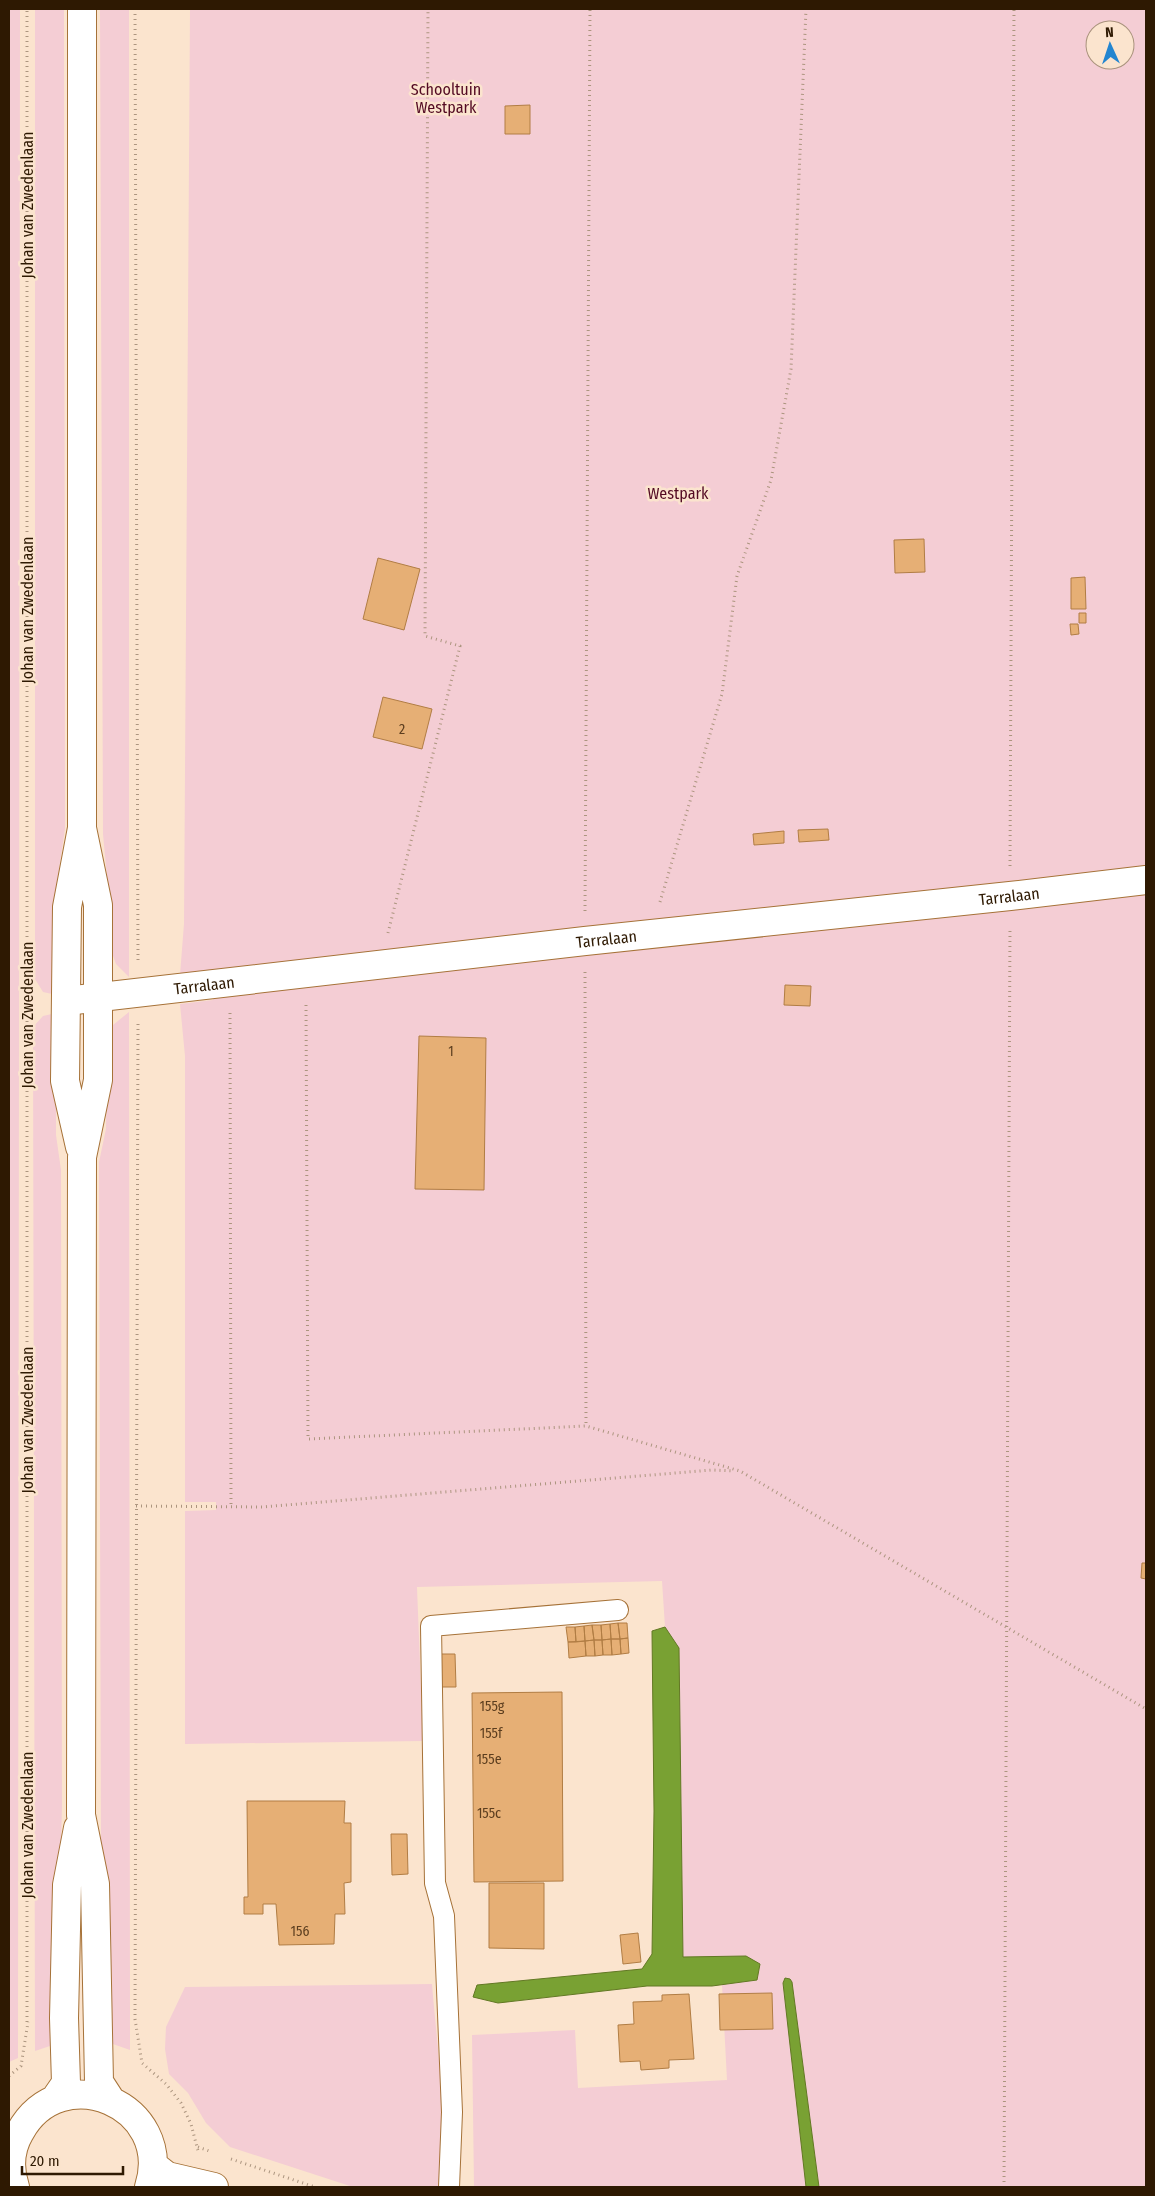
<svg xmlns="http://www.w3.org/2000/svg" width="1155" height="2196" viewBox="0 0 1155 2196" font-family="'Fira Sans Condensed',sans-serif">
<rect width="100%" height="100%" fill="#fbe4ce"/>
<path fill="#f4cdd4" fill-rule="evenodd" d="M9,9H20L18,2058L9,2062Z
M35,9H64L65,829L57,882V995L43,992L35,979Z
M100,9H129V977L116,964L109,945L107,877L103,834Z
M190,9H1146V2187H819L792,1982L783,1980L806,2187H474L472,2035L575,2030L578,2088L727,2080L722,1985L757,1980L760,1964L746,1956L683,1957L679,1648L665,1627L662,1581L417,1587L423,1741L185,1744V1511L216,1510V1502H185V1056L180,1004L213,1000V972L180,975L184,924ZM1095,30H1125V60H1095Z
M129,1012L130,2050L110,2043L101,1857L99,1162L106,1129L107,1040L113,1025Z
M56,1013V1135L61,1170L62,1806L56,2044L35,2051L33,1027L43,1016Z
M432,1984C437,2048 449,2125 438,2187H353L230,2147L206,2123L188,2093L169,2074L165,2049L166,2027L185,1987Z"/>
<path fill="#79a133" stroke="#627824" d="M665,1627L679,1648L683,1957L746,1956L760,1964L757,1980L712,1986H647L498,2003L473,1997L477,1985L642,1969L652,1954L654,1811L652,1631Z
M785,1978L790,1979L792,1982L819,2187H806L783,1983Z"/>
<path fill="#e6af75" stroke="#b17d44" d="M530,105V134H505V106Z
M924,539L925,572L895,573L894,540Z
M378,558L420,569L404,630L363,619Z
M1085,577L1086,609H1071V578Z
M1079,613H1086V623H1079Z
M1070,624H1078L1079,634L1071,635Z
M383,697L432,709L422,749L373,737Z
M828,829L829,840L799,842L798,830Z
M784,831V843L754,845L753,834Z
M785,985L811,986L810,1006L784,1005Z
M419,1036L486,1038L484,1190L415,1189Z
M1142,1563H1146V1579L1141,1578Z
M618,1623H627L628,1638L620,1639Z
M618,1623L620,1639H611L610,1624Z
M610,1624L611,1639L602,1640L601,1625Z
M592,1625H601L602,1640H594Z
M592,1625L594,1640L585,1641L584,1626Z
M584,1626L585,1641L576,1642L575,1627Z
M566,1627H575L576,1642H568Z
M628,1638L629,1653L621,1654L620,1639Z
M611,1639H620L621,1654L612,1655Z
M611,1639L612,1655H603L602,1640Z
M594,1640H602L603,1655L595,1656Z
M594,1640L595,1656H586L585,1641Z
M585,1641L586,1656L569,1658L568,1642Z
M440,1654H455L456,1687H441Z
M562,1692L563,1881L474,1882L472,1693Z
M247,1801H345L344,1823H351V1882L344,1883L345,1914H335L334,1944L279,1945L276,1904H263V1914H244V1897H248Z
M391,1834H407L408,1874L392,1875Z
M489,1883H544V1949L489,1948Z
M638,1933L641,1962L623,1964L620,1935Z
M772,1993L773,2029L720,2030L719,1994Z
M689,1994L694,2059L669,2060V2068L641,2070L640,2061L620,2062L618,2025L634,2024L633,2002L662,2001V1995Z"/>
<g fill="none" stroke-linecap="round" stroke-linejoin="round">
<g stroke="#a67238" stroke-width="22">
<path id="service" d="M449,2187L452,2112L444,1916L435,1883L431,1626L618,1610"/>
</g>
<g stroke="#a67238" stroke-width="30">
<g id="minor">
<path id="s1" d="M66,1001L585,941L1010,896L1146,880"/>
</g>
</g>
<g stroke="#a67238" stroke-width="30">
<path id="secondary" d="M82,828L98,905V1080L82,1157L81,1815L95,1884L99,2082L110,2099
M80,1147L65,1081L67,907L82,828V9
M55,2099L66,2083L64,2018L67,1885L78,1828
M153,2165L167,2176L214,2187
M15,2187C9,2169 10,2149 20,2132C61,2057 175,2105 149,2187"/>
</g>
<path stroke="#ac957f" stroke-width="3" stroke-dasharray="1 4" stroke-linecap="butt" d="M135,9L138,961
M1010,866L1014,9
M660,902L722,694L737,576L771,480L791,369L806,9
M585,911L590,9
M388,933L460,646L425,636L428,9
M585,972L586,1426
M306,1005L308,1439L586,1426L740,1471L1146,1709
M230,1013L231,1507
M138,1024L135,2019L142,2063L166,2084L181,2103L191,2124L198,2151
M136,1506L262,1507L712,1470L734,1471
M27,2022V9
M9,2076L21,2066L28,2022
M198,2147L212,2152
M231,2159L315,2187
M1004,2187L1010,927"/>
<use href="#service" stroke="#fff" stroke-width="20"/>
<use href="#minor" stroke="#fff" stroke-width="28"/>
<use href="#secondary" stroke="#fff" stroke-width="28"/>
</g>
<g text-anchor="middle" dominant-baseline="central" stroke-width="5" stroke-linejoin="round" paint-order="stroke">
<g font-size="14" fill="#5c3e1f">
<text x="402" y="729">2</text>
<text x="451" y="1051">1</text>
<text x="492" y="1706">155g</text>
<text x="491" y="1733">155f</text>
<text x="489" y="1759">155e</text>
<text x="489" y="1813">155c</text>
<text x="300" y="1931">156</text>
</g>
<g font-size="16" fill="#530a23" stroke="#fbe4ce">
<text x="446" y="89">Schooltuin<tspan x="446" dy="18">Westpark</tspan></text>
<text x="678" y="493">Westpark</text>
</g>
<g font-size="16" fill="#2e1902" stroke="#fbe4ce">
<text transform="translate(27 205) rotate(-90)">Johan van Zwedenlaan</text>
<text transform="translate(27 610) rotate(-90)">Johan van Zwedenlaan</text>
<text stroke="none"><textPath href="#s1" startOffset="949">Tarralaan</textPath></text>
<text stroke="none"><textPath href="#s1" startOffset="544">Tarralaan</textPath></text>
<text stroke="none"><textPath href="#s1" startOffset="139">Tarralaan</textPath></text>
<text transform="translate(27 1015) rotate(-90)">Johan van Zwedenlaan</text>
<text transform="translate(27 1420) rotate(-90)">Johan van Zwedenlaan</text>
<text transform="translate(27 1825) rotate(-90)">Johan van Zwedenlaan</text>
</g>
</g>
<rect width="1155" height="2196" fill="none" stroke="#2e1902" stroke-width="20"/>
<g transform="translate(1110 45) rotate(357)"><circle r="24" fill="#fbe4ce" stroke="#a9937c"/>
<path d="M0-4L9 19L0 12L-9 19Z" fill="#2385d0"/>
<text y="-8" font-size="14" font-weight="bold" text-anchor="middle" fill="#2e1902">N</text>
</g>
<path d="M22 2166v8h101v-8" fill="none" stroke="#2e1902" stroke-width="2.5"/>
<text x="30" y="2166" font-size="15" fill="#2e1902" stroke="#fbe4ce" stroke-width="4" paint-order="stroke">20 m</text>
</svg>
